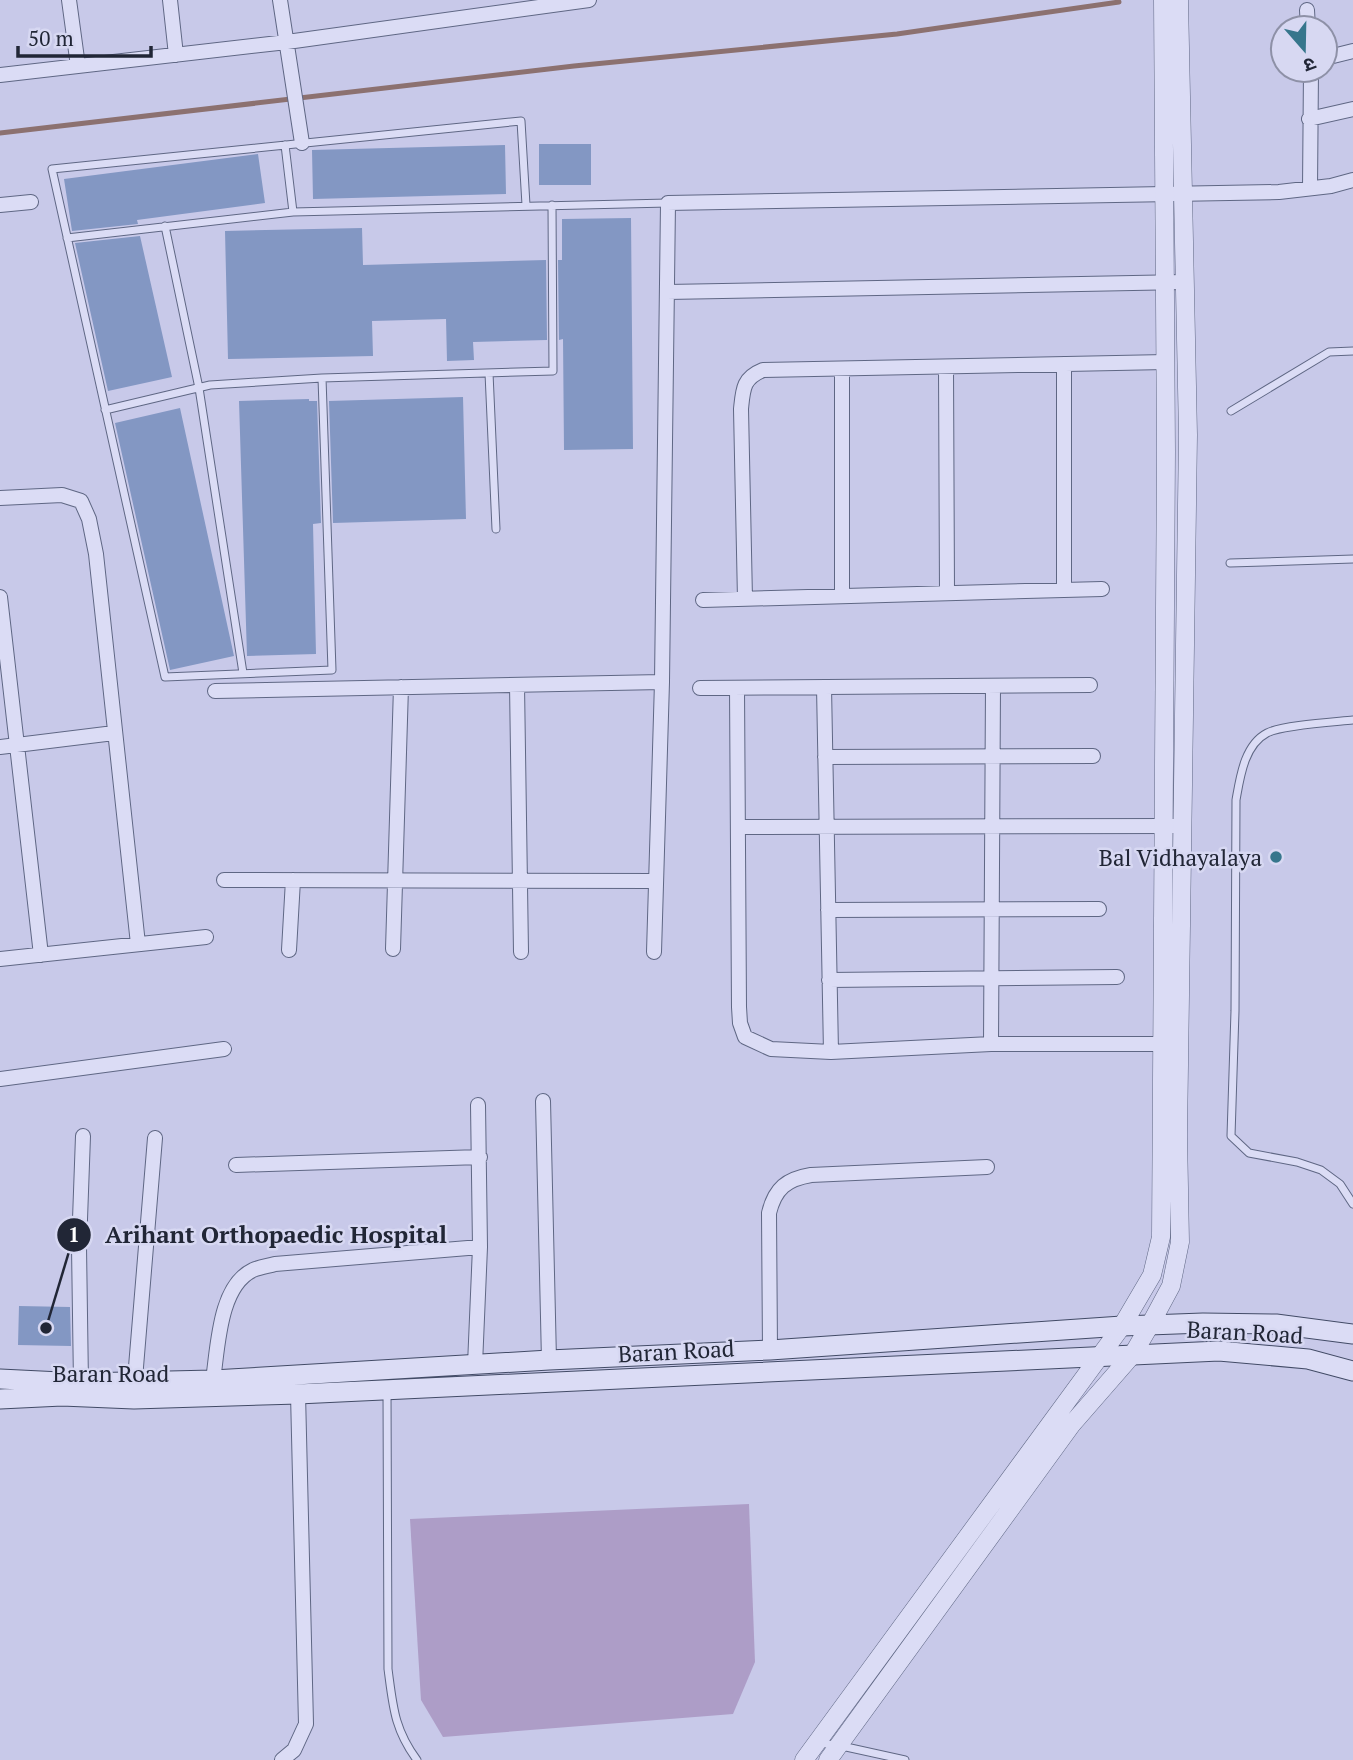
<svg xmlns="http://www.w3.org/2000/svg" width="1353" height="1760" viewBox="0 0 1353 1760" font-family="'PT Serif','Noto Sans Devanagari',serif">
<rect width="100%" height="100%" fill="#c8c9e9"/>
<path fill="#ad9dc7" d="M749,1504L755,1662L733,1714L443,1737L421,1700L410,1519Z"/>
<g fill="none" stroke-linecap="round" stroke-linejoin="round">
<path stroke="#8c7170" stroke-width="5" d="M0,133L574,66L897,34L1119,2"/>
</g>
<path fill="#8397c3" d="M539,144H591V185H539Z
M505,145L506,194L313,199L312,150Z
M258,154L265,203L137,220L138,224L72,231L64,179Z
M631,218L633,449L564,450L563,339L559,340L558,260H562V219Z
M362,228L363,265L546,260L547,340L473,342L474,360L447,361L446,319L372,321L373,356L228,359L225,231Z
M140,236L172,377L108,391L75,243Z
M463,397L466,519L333,523L329,401Z
M309,399V401H317L321,523L313,524L316,654L247,656L239,401Z
M180,408L234,656L170,670L115,423Z
M19,1306L70,1307L71,1346L18,1345Z"/>
<g fill="none" stroke-linecap="round" stroke-linejoin="round">
<g stroke="#5f6784" stroke-width="9">
<path id="service" d="M285,145L293,212
M165,226L199,388L243,673
M67,238L293,212L668,203
M489,373L496,529
M322,378L332,670L165,677L52,169L521,121L526,205
M105,410L210,385L322,378L553,371L552,205
M1231,411L1329,352L1353,351
M1230,563L1353,559
M1353,720C1334,722 1282,725 1267,733C1244,745 1240,778 1236,800L1235,1011L1231,1136L1249,1153L1297,1162L1321,1170L1340,1184L1353,1204
M387,1390L388,1669C393,1706 394,1729 417,1760
M817,1743L837,1745L905,1760"/>
</g>
<g stroke="#5f6784" stroke-width="16">
<path id="minor" d="M69,0L78,66
M170,0L176,55
M280,0L302,143
M1307,10L1308,28
M1325,58L1353,51
M0,75L287,42L589,0
M1309,119L1353,109
M1310,188L1311,70
M0,205L31,202
M667,292L1185,282
M1064,364V590
M946,367L947,593
M0,498L62,495L81,501L89,519L96,554L138,944
M842,596V369
M0,597L41,955
M745,599L741,409C743,389 743,378 763,370L1166,362
M703,600L1102,589
M517,685L521,952
M824,687L831,1052
M700,688L1090,685
M737,688L739,1007L740,1023L745,1037L771,1049L831,1052L991,1044H1171
M215,691L662,682
M0,747L114,733
M825,757L1093,756
M738,827L1174,826
M224,880L656,881
M828,910L1099,909
M393,949L401,687
M289,950L293,880
M654,952L662,682L668,203L1279,192L1331,186L1353,180
M0,959L206,937
M829,980L1117,977
M991,1044L993,686
M0,1079L224,1049
M543,1101L549,1360
M236,1165L480,1157
M770,1350L769,1213C775,1188 787,1179 811,1175L987,1167
M475,1365L480,1247L478,1105
M213,1380C218,1347 219,1286 253,1270C260,1267 268,1266 275,1264L480,1247
M81,1383L79,1247L83,1136
M134,1391L155,1138
M282,1760L294,1750L306,1724L298,1394"/>
</g>
<g stroke="#5f6784" stroke-width="19">
<path id="tertiary" d="M804,1760L1122,1326L1152,1275L1161,1237L1166,451L1163,0
M828,1760L1072,1424L1133,1354L1150,1325L1171,1286L1180,1242L1178,1135L1188,435L1179,0"/>
</g>
<g stroke="#424b66" stroke-width="21">
<path id="secondary" d="M0,1379L81,1383L213,1380L549,1360L770,1350L1122,1326L1203,1323L1276,1324L1353,1334
M0,1399L62,1396L134,1399L298,1394L1219,1351L1308,1359L1353,1371"/>
</g>
<use href="#service" stroke="#dbdcf5" stroke-width="7"/>
<use href="#minor" stroke="#dbdcf5" stroke-width="14"/>
<use href="#tertiary" stroke="#dbdcf5" stroke-width="18"/>
<use href="#secondary" stroke="#dbdcf5" stroke-width="19"/>
</g>
<circle fill="#36768c" stroke="#d7d8f2" stroke-width="2.5" cx="1276" cy="857" r="7"/>
<g text-anchor="middle" dominant-baseline="central" stroke-width="5" stroke-linejoin="round" paint-order="stroke">
<g font-size="23" fill="#212636" stroke="#d7d8f2" text-anchor="end">
<text x="1262" y="857">Bal Vidhayalaya</text>
</g>
<g font-size="23" fill="#212636" stroke="#d7d8f2">
<text transform="translate(1245 1332) rotate(3)">Baran Road</text>
<text transform="translate(676 1351) rotate(-3)">Baran Road</text>
<text x="111" y="1373">Baran Road</text>
</g>
</g>
<path fill="none" stroke="#212636" stroke-width="2.5" d="M46 1328L74 1235"/>
<g fill="#212636" stroke="#d7d8f2" stroke-width="2.5">
<circle cx="46" cy="1328" r="7"/>
<circle cx="74" cy="1235" r="18"/>
</g>
<g font-size="21" text-anchor="middle" font-weight="bold" fill="#fff">
<text x="74" y="1242">1</text>
</g>
<g font-size="24" text-anchor="middle" font-weight="bold" fill="#212636" stroke="#d7d8f2" stroke-width="5" stroke-linejoin="round" paint-order="stroke">
<text x="276" y="1243">Arihant Orthopaedic Hospital</text>
</g>
<g transform="translate(1304 49) rotate(160)"><circle r="33" fill="#d7d8f2" stroke="#8e91a7" stroke-width="2"/>
<path d="M0-5L12 26L0 18L-12 26Z" fill="#36768c"/>
<text y="-10" font-size="19" font-weight="bold" text-anchor="middle" fill="#212636">उ</text>
</g>
<path d="M18 46v10h133v-10" fill="none" stroke="#212636" stroke-width="3.5"/>
<text x="28" y="46" font-size="21" fill="#212636" stroke="#d7d8f2" stroke-width="5" paint-order="stroke">50 m</text>
</svg>
